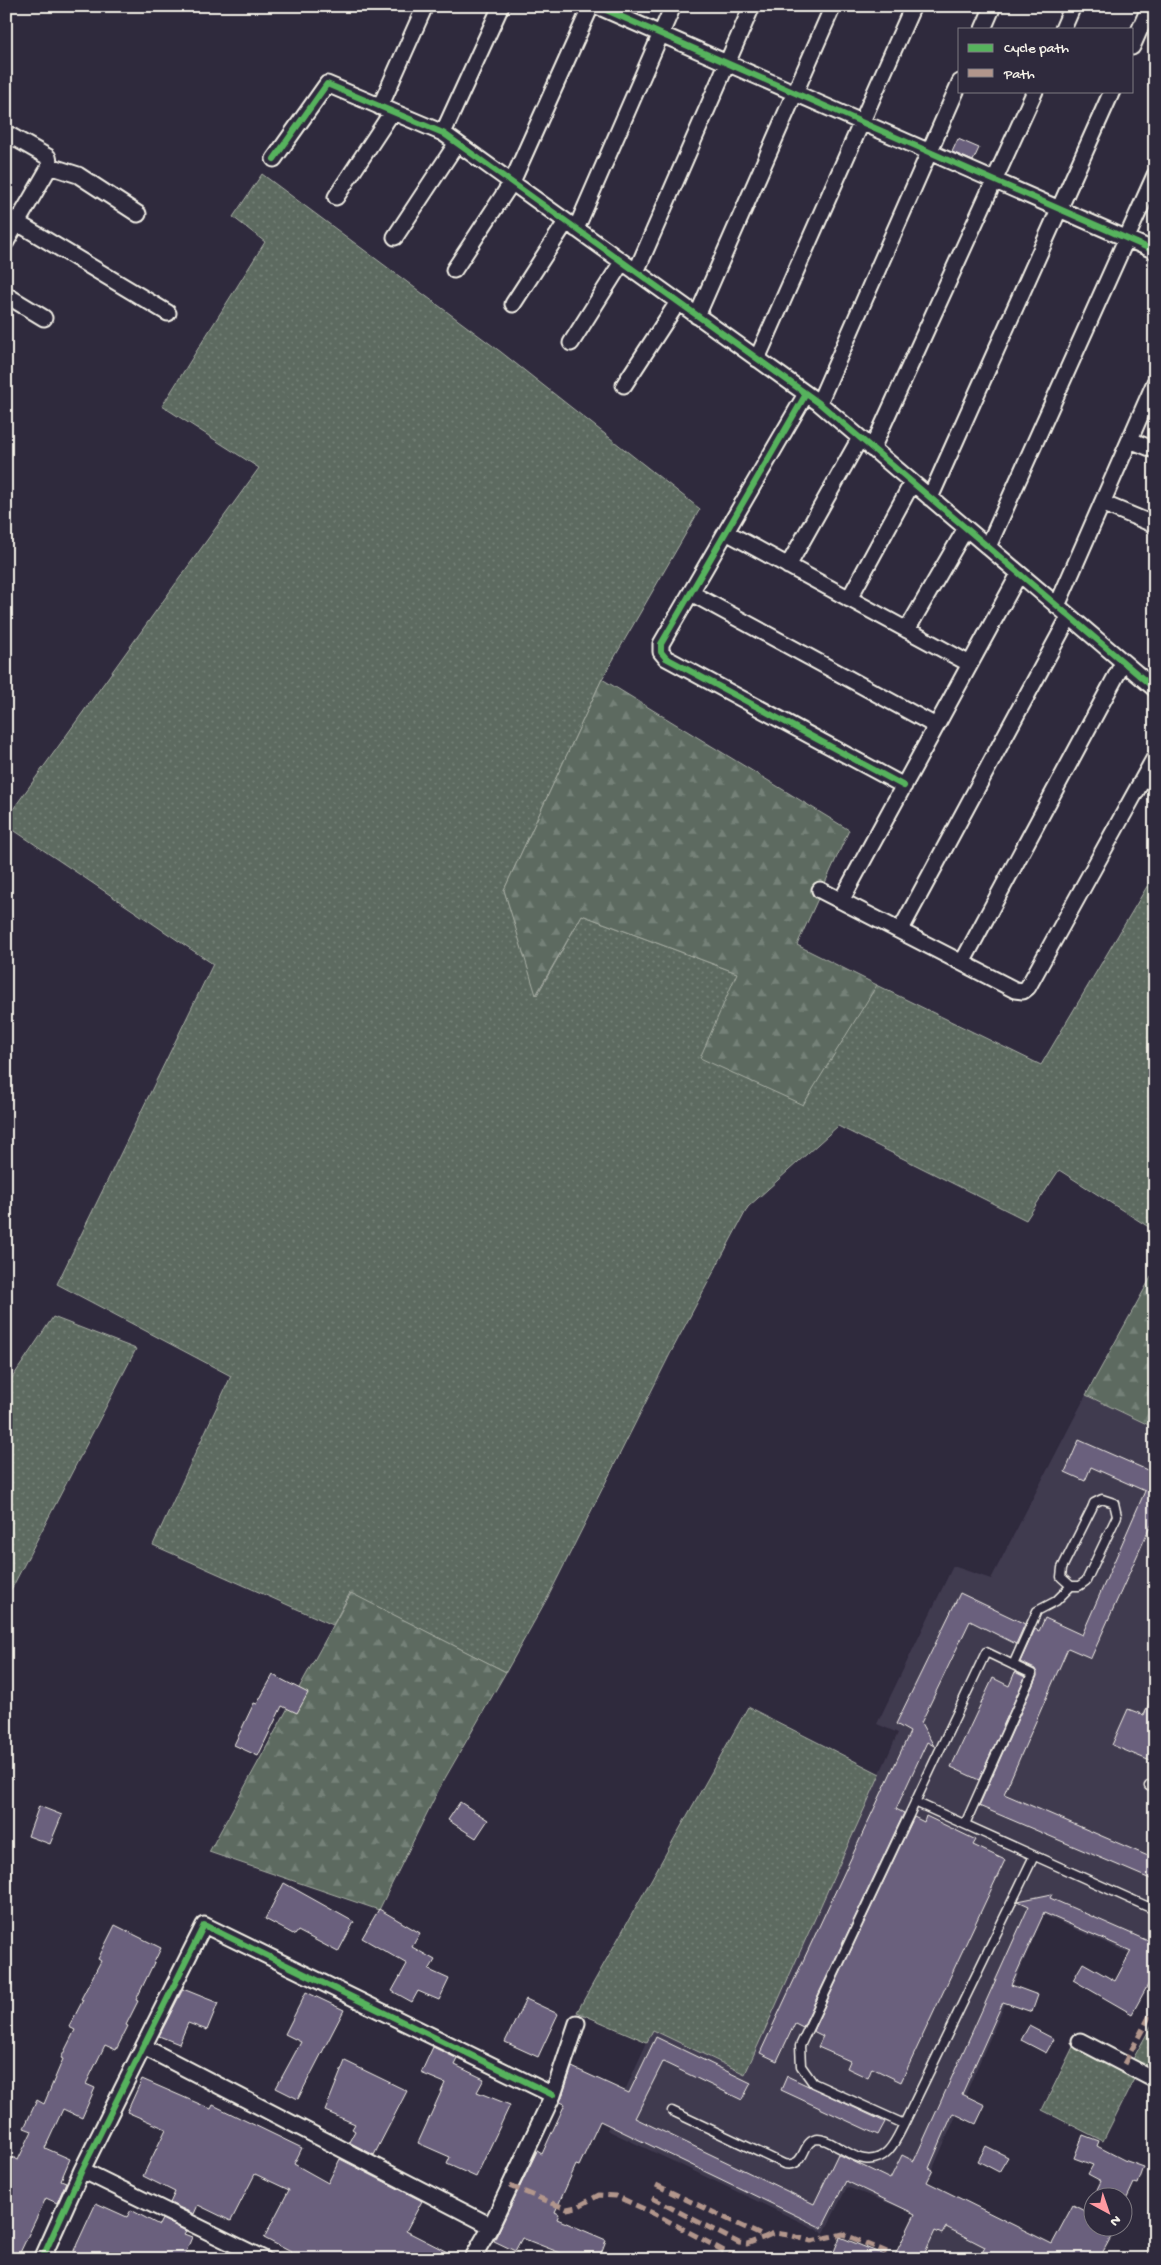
<svg xmlns="http://www.w3.org/2000/svg" width="1161" height="2265" viewBox="0 0 1161 2265" font-family="'Gochi Hand',sans-serif">
<defs>
<pattern id="grass-dots" width="8" height="8" patternUnits="userSpaceOnUse" patternTransform="scale(1.25)"><rect width="8" height="8" fill="#5d6b61"/><path d="M2 2h.1M6 6h.1" fill="none" stroke="#758178" stroke-width="1.8" stroke-linecap="round"/></pattern>
<pattern id="forest-firs" width="22" height="20" patternUnits="userSpaceOnUse" patternTransform="scale(1.25)"><rect width="22" height="20" fill="#5d6b61"/><path d="M5 1l3.5 6h-7zM16 11l3.5 6h-7z" fill="#758178"/></pattern>
</defs>
<rect width="100%" height="100%" fill="#2f2a3d"/>
<filter id="ink" filterUnits="userSpaceOnUse"><feTurbulence type="fractalNoise" baseFrequency=".02" numOctaves="2"/><feDisplacementMap in="SourceGraphic" scale="10" xChannelSelector="R" yChannelSelector="G"/><feConvolveMatrix kernelMatrix="1 2 1 2 8 2 1 2 1" color-interpolation-filters="sRGB"/></filter>
<g filter="url(#ink)">
<path fill="#413a50" d="M1086,1395L1155,1428V1965L1044,1915L927,2182L1079,2259H894L914,2213L847,2187L824,2233L607,2130L653,2029L745,2074L898,1733L877,1724L953,1566L991,1579Z"/>
<path fill="url(#grass-dots)" stroke="#a8aea4" d="M262,174L501,352L700,509L602,679L504,890L537,995L582,915L737,973L876,985L1041,1065L1155,873V1231L1059,1170L1026,1220L838,1126L748,1207L670,1354L549,1595L506,1672L350,1593L333,1625L153,1545L231,1376L57,1284L213,964L6,825V819L259,468L162,406L265,242L233,217Z
M53,1317L136,1349L12,1588L6,1594V1387Z
M748,1707L880,1774L745,2074L653,2030L647,2042L577,2012Z
M1155,2019V2070L1133,2059Z
M1073,2047L1135,2077L1103,2141L1042,2110Z"/>
<path fill="url(#forest-firs)" stroke="#a8aea4" d="M602,679L849,830L797,945L877,985L803,1105L700,1058L737,973L582,915L536,995L504,890Z
M1155,1270V1428L1086,1395Z
M351,1593L506,1672L440,1787L379,1910L209,1852Z"/>
<path fill="#6b607d" stroke="#f4f1e8" d="M958,139L979,148L973,161L952,152Z
M1079,1440L1154,1473L1155,1471V1516L1091,1658L1068,1648L1004,1794L1155,1859V1881L979,1806L1037,1676L1035,1669L1020,1662L1035,1629L1039,1631L1045,1618L1082,1635L1145,1491L1091,1467L1085,1481L1065,1472Z
M960,1593L1025,1624L1016,1644L970,1621L921,1723L934,1746L927,1742L896,1809L904,1813L803,2027L795,2023L777,2061L760,2053L910,1732L896,1724Z
M1015,1672L1025,1677L979,1780L951,1767L993,1678L1009,1686Z
M273,1675L308,1693L297,1713L282,1706L258,1756L234,1745L254,1703L257,1704Z
M1155,1690V1763L1112,1745L1128,1709L1144,1715Z
M460,1802L488,1820L476,1838L448,1820Z
M39,1806L62,1815L50,1844L28,1836Z
M926,1816L976,1840L973,1845L1005,1860L901,2082L872,2068L868,2078L847,2068L850,2061L818,2047L823,2036L813,2031L914,1817L924,1822Z
M284,1883L354,1922L338,1952L298,1931L295,1935L265,1919Z
M1052,1894L1050,1898L1155,1944V1972L1132,2014L1073,1980L1083,1963L1115,1981L1131,1951L1044,1913L1011,1985L1038,1995L1032,2012L1003,2002L962,2094L985,2105L976,2124L953,2113L929,2168L933,2170L927,2182L1052,2244L1073,2205L1094,2216V2228H1116L1099,2259H979L985,2247L946,2227L942,2234L935,2231L922,2259H893L915,2214L846,2181L822,2228L600,2121L579,2166L576,2165L555,2212L559,2214L557,2219L606,2240L599,2259H576L522,2238L515,2251L494,2241L537,2151L542,2154L565,2104L560,2102L572,2067L629,2093L656,2037L751,2083L742,2100L663,2062L635,2118L814,2204L838,2154L890,2179L902,2155L914,2161L1029,1906L1018,1901Z
M379,1909L420,1933L412,1947L435,1960L429,1970L449,1979L439,2000L418,1991L412,2002L392,1991L407,1964L362,1938Z
M115,1925L161,1948L136,2000L138,2001L126,2025L128,2026L116,2050L105,2045L86,2084L95,2088L82,2118L63,2109L45,2148L70,2159L61,2180L66,2182L57,2203L46,2198L17,2259H6V2166L11,2156L18,2160L32,2131L24,2128L37,2100L44,2104L63,2059L61,2058L75,2030L69,2027L83,2000L81,1999L101,1961L98,1959Z
M183,1989L218,2003L207,2030L188,2023L179,2044L159,2036Z
M306,1992L344,2010L298,2099L276,2088L301,2042L285,2034Z
M526,1999L558,2014L538,2057L505,2042Z
M1029,2026L1054,2039L1046,2053L1021,2040Z
M433,2047L458,2059L455,2065L484,2079L477,2092L510,2105L476,2177L447,2164L450,2157L418,2143L445,2083L421,2073Z
M345,2061L407,2091L374,2155L349,2142L355,2131L352,2129L355,2124L325,2111Z
M787,2076L885,2122L878,2135L781,2090Z
M142,2079L211,2109L213,2105L302,2148L294,2164L328,2183L340,2159L422,2201L406,2231L461,2259H288L291,2252L264,2238L289,2190L255,2174L231,2221L198,2205L194,2214L170,2203L175,2192L143,2176L166,2129L127,2112Z
M1083,2135L1099,2141L1097,2146L1124,2160L1144,2167L1138,2184L1134,2183L1127,2198H1093L1101,2181L1088,2174L1093,2165L1074,2158Z
M986,2146L1008,2157L999,2172L978,2161Z
M96,2203L127,2217L131,2210L159,2225L162,2219L186,2231L184,2234L192,2237L183,2259H70Z
M840,2237L892,2258V2259H831Z"/>
<g fill="none" stroke-linecap="round" stroke-linejoin="round">
<g stroke="#f4f1e8" stroke-width="11">
<path id="lane" d="M1102,1499L1114,1503L1117,1516L1086,1581L1079,1586H1071L1061,1577L1062,1568L1092,1508L1094,1503Z
M1013,1665L1037,1611L1056,1601L1071,1586
M1149,1786L1155,1789
M915,1802L1155,1910
M965,1824L1032,1674L986,1652L800,2046L801,2066L813,2083L904,2124L1034,1856
M672,2111L784,2164C808,2168 800,2140 818,2139C824,2139 831,2143 836,2146C844,2150 855,2158 864,2159C887,2163 896,2140 904,2124"/>
</g>
<g stroke="#f4f1e8" stroke-width="19">
<path id="street" d="M597,6L1155,251
M983,29L993,6
M1063,29L1073,6
M1132,47L1150,6
M380,107L425,6
M6,133L48,157L50,166L6,242
M443,133L501,6
M274,159L327,84L443,133L819,403L1155,689
M50,166L78,175L138,214
M336,197L392,112
M6,216L168,313
M576,229L673,6
M395,237L457,143
M454,270L512,182L591,6
M636,272L752,6
M6,295L44,318
M513,304L566,222
M697,316L833,6
M571,343L622,262
M757,359L913,6
M624,385L678,302
M806,394L661,644V652L666,658L904,786
M819,403L960,82
M1130,440L1155,450
M872,449L1035,91
M930,498L1112,91
M1102,503L1155,525
M726,532L970,664
M988,547L1155,175
M788,566L860,438
M691,593L936,726
M849,599L912,483
M1057,606L1155,382
M907,630L966,528
M820,890L1015,990L1023,991L1028,987L1155,757
M841,901L1019,574
M900,931L1069,617
M962,963L1123,663
M1080,2041L1155,2080
M144,2047L491,2226
M82,2170L264,2259
M42,2259L82,2170L204,1925L553,2095
M472,2259L491,2226L553,2095L577,2023"/>
</g>
<use href="#lane" stroke="#2f2a3d" stroke-width="8"/>
<use href="#street" stroke="#2f2a3d" stroke-width="15"/>
<path stroke="#b2968c" stroke-width="5" stroke-dasharray="10 5" stroke-linecap="butt" d="M1124,2064L1155,2006
M656,2185L765,2237L774,2233L789,2235L811,2241L843,2234L887,2252
M510,2186L567,2209L577,2207L599,2195L616,2196L655,2214L739,2259
M652,2198L739,2243L747,2244L765,2237"/>
<g stroke="#2f2a3d" stroke-width="9">
<path id="cycleway" d="M597,6L1155,251
M274,159L327,84L443,133L819,403L1155,689
M806,394L661,644V652L666,658L904,786
M42,2259L82,2170L204,1925L553,2095"/>
</g>
<use href="#cycleway" stroke="#56b35d" stroke-width="6"/>
</g>
</g>
<rect width="1161" height="2265" fill="none" stroke="#2f2a3d" stroke-width="25"/>
<rect x="12" y="12" width="1136" height="2240" fill="none" stroke="#f4f1e8" stroke-width="2" filter="url(#ink)"/>
<rect x="958" y="28" width="175" height="65" fill="#2f2a3d" stroke="#7e7a81"/>
<rect x="968" y="44" width="25" height="8" fill="#56b35d" stroke="#7e7a81"/>
<text x="1004" y="52" font-size="15" fill="#f4f1e8">Cycle path</text>
<rect x="968" y="69" width="25" height="8" fill="#b2968c" stroke="#7e7a81"/>
<text x="1004" y="78" font-size="15" fill="#f4f1e8">Path</text>
<g transform="translate(1108 2212) rotate(140)"><circle r="24" fill="#2f2a3d" stroke="#7e7a81"/>
<path d="M0-4L9 19L0 12L-9 19Z" fill="#ff9aa2"/>
<text y="-8" font-size="14" font-weight="bold" text-anchor="middle" fill="#f4f1e8">N</text>
</g>
</svg>
